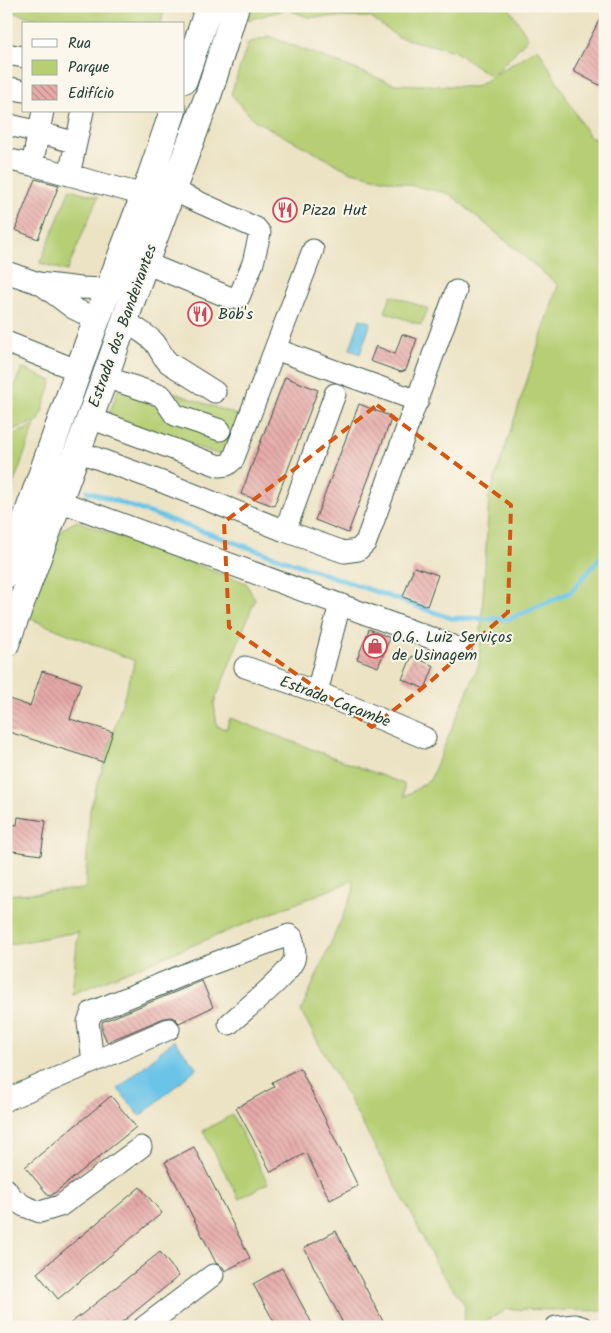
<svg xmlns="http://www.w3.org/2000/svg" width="611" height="1333" viewBox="0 0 611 1333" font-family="Kalam,sans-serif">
<defs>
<pattern id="building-back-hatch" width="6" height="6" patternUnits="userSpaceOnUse" patternTransform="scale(1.25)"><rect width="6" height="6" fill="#e7aaa9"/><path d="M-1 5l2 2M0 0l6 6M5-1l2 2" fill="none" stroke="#bb8c8a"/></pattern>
</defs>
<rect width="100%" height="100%" fill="#fbf7ec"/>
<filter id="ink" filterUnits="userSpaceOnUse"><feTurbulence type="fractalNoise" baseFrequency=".02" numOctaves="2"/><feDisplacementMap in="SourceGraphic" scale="10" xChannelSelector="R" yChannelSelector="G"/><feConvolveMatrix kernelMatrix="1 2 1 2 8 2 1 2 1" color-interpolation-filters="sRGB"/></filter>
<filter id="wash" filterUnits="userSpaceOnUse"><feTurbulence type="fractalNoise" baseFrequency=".0096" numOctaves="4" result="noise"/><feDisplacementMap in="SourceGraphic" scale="20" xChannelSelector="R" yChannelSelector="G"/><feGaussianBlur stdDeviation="1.12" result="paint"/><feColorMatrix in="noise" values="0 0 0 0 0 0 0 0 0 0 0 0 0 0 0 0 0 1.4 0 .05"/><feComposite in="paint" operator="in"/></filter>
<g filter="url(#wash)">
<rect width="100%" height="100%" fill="#ece3c4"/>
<path fill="#b6cf75" stroke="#6a8654" d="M6,6H165L161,24H60L6,11Z
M251,6H508L528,38L494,75L538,48L588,135L605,145V1311L507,1309L476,1327H464L465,1305L436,1265L412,1215L301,1011L353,893L354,880L72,994L78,932L6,945V895L85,889L90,809L135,661L26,617L62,529L77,521L246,583L255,600L214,703L217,726L226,729L230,718L404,784V797L430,780L479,664L489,497L558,285L450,194L351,172L254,120L231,94L248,43L268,36L394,84L476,87L492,77L454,51L398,37L370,17H307L287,9L248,20Z
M70,189L98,197L67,271L40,263Z
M391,295L428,309L421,325L385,312Z
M22,368L52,381L39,421L11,430L8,401Z
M124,375L240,416L226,457L108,417Z
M35,425L6,504V438Z
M232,1115L268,1183L239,1199L203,1131Z"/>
<path fill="#6ac4e8" stroke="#44808e" d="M360,319L371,322L360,354L350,349Z
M174,1040L197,1068L140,1116L118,1089Z"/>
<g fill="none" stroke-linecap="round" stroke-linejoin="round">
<path stroke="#6ac4e8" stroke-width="5" d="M87,491L451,618L509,619L571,592L605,552"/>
</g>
<g id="blocks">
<path fill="url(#building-back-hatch)" d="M605,9V88L573,71Z
M35,179L59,185L38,239L15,230Z
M402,334L417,339L406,370L401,372L370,361L376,346L395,354Z
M285,377L318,390L274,506L241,494Z
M359,404L392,417L348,533L315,520Z
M414,567L438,575L427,606L403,597Z
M369,629L390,638L378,667L357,659Z
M412,656L434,666L425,689L402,679Z
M42,671L81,683L70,719L113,732L103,762L6,731V698L30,706Z
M18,817L46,821L41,855L6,850V823L17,825Z
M202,981L213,1007L179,1023L176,1019L171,1017L164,1018L107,1042L102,1030V1022Z
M300,1068L358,1186L330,1200L306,1153L271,1172L236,1108L274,1087L272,1082Z
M111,1096L136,1127L52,1195L49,1196L25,1167Z
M194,1147L250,1258L225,1271L223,1267L216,1263L165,1162Z
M140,1187L162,1213L58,1299L37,1273Z
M336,1231L386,1327H345L304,1248Z
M160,1252L179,1276L116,1327H66Z
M282,1268L314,1327H277L253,1284Z"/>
</g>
</g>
<g filter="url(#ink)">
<use href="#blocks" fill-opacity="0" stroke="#3e564a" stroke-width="1"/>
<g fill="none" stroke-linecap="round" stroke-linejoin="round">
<g stroke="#3e564a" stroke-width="23">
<path id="minor" d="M6,54L24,57
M6,87L24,91
M6,124L38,132L76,143
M6,159L32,165L144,195
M32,165L43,111
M69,175L83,111
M313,250L275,349L418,401
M145,263L231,298L239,297L253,263L260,233L256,228L172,190
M6,272L38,283L80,288L108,289
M41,284L73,308L97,320
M125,321C135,328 147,334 155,343C161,351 161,356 169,363L215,392
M6,342L79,371
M105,377L162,396L175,415L220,430
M90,418L219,466L227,465L233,460L275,349
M77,451L165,483L285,531L344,552L358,550L366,542L456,291
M59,501L461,649
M285,531L335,394
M245,667L317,692L425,738
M317,692L340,604
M93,1062L88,1022L92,1012L198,969L289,935L292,937C294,943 296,954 294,960C288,976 243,1011 229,1024
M6,1100L169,1029
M6,1189L11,1197L24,1206L40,1212L60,1206L141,1147
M144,1327L213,1275
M556,1327L575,1325L582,1327"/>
</g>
<g stroke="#3e564a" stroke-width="28">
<path id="major" d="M184,80L209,6
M6,575L88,343L144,195L173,111
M6,644L105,377L145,263L209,93L236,6"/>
</g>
<use href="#minor" stroke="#fff" stroke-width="21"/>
<use href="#major" stroke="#fff" stroke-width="26"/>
</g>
</g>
<path fill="none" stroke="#d45610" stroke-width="4" stroke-dasharray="10 6" stroke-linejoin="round" d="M377,405L511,505L508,612L431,681L372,727L229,627L224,522L292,471Z"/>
<defs>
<g id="restaurant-ring" transform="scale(1.25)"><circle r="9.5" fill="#fbf7ec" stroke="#d1495b" stroke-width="1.5"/><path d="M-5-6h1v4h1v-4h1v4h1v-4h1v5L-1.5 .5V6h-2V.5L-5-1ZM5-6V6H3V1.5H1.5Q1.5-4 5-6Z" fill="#d1495b"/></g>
<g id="shop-ring" transform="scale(1.25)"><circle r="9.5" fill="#fbf7ec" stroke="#d1495b" stroke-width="1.5"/><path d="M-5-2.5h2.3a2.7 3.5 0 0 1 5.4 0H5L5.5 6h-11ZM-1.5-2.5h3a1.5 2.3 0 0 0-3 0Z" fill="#d1495b"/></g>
</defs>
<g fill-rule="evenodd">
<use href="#restaurant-ring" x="285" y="210"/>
<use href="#restaurant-ring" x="200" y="314"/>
<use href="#shop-ring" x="375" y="646"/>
</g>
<g text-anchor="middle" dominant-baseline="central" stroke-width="4" stroke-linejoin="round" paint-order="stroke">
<g font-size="16" fill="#1f3d34" stroke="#fbf7ec" text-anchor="start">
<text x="302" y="210">Pizza Hut</text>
<text x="218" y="314">Bob's</text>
<text x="392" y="637">O.G. Luiz Serviços<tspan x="392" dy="18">de Usinagem</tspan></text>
</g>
<g font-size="16" fill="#1f3d34" stroke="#fbf7ec">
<text transform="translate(123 326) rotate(-70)">Estrada dos Bandeirantes</text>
<text transform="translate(335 702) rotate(21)">Estrada Caçambe</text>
</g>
</g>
<rect width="611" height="1333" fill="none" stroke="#fbf7ec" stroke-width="25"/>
<rect x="22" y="22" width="162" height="90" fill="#fbf7ec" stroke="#a3ada2"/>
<rect x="32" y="39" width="25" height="8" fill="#ffffff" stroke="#a3ada2"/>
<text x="68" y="48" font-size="15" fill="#1f3d34">Rua</text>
<rect x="32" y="60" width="25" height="15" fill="#b6cf75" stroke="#a3ada2"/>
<text x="68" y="72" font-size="15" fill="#1f3d34">Parque</text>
<rect x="32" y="85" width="25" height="15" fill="url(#building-back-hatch)" stroke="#a3ada2"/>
<text x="68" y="98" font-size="15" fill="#1f3d34">Edifício</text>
</svg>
